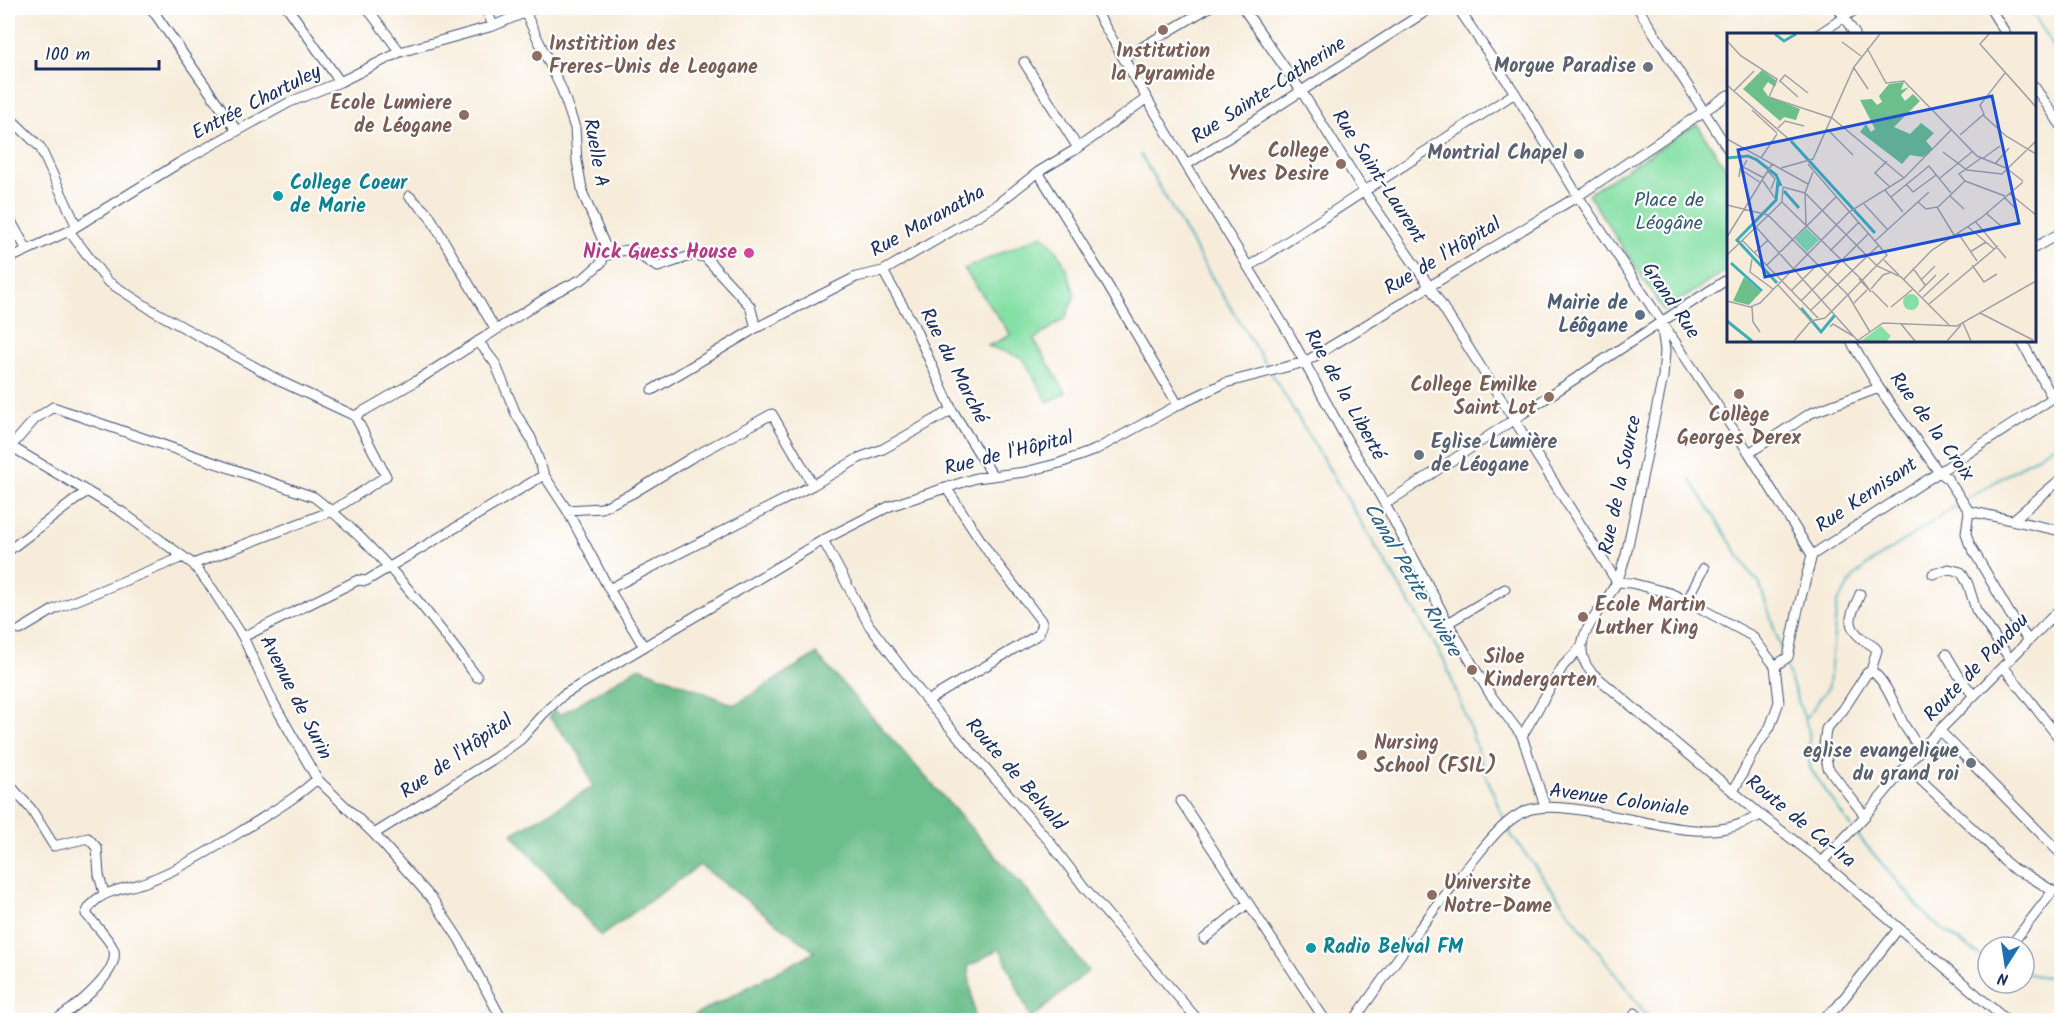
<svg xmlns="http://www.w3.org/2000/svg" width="2069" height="1028" viewBox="0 0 2069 1028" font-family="Kalam,sans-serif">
<rect width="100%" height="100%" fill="#fff"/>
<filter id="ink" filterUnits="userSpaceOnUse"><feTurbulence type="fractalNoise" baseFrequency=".0167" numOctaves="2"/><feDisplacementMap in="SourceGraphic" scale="12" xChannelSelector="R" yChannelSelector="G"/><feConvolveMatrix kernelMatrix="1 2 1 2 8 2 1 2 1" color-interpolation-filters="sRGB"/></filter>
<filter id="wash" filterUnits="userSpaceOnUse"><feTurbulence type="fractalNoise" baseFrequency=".008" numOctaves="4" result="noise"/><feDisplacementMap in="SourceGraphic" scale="24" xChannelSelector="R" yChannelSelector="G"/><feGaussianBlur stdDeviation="1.35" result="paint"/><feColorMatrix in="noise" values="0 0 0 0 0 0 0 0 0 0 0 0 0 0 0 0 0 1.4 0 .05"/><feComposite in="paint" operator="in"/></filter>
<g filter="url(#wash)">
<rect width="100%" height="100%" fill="#f7ecda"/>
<path fill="#86e0a5" stroke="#508882" stroke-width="1.5" d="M1697,124L1728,172V269L1664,311L1588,194Z
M1042,235C1062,249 1068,273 1075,295L1066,317L1034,340L1066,393L1048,402L1023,358L988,346L1011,335L964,269Z"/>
<path fill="#6cbe8a" stroke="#447674" stroke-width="1.5" d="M816,654L1028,892L1088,971L1031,1019L1000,948L968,967L975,1020H686L815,952L700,865L601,936L512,834L593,787L579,753L549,717L554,710L560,715L639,667L735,705Z"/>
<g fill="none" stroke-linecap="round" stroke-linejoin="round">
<path stroke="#3eaeb9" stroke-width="2" d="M2030,8L2062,61
M1141,155L1211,276L1269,369
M1272,374L1444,660L1470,728L1485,773L1505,822
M1690,479L1752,576L1759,582L1783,655
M1964,501L2062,441
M1785,664L1809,731L1810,768L1851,827
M1805,720L1829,686L1837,603L1854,577L1869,564L1959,504
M1508,827L1512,836L1650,1020
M1854,831L1931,921L1988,961
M2024,973L2039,976L2062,978"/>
</g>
</g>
<g filter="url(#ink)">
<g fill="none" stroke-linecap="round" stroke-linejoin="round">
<g stroke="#3c4b71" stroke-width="11">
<path id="minor" d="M151,8L237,131
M288,8L340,82
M367,8L400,52
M486,8L493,26
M1094,8L1186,165L1288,332L1343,433L1385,504L1448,623L1490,694L1522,736L1545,806
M1243,8L1302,92L1364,191L1430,287L1617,582L1631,583L1670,593L1687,601L1752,636L1775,666L1779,702L1770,727L1752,754L1733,792
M1458,8L1515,93L1578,196L1749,453L1812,555
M1638,8L1728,149
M1838,8L1855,34
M1990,8L2006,34
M525,12L562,90L575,128L577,161L583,194L609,255C638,243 635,256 658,267L693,255L705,257L750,306L756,328
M1819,34L1858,8
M1124,58L1208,8
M1024,62L1078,148
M2034,86L2062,127
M8,116L40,147L76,225
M1186,165L1431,8
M1038,172L1107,284L1178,405
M409,196L429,215L495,329
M8,216L27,250
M69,231L107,281L152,310L282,382L355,416L386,476L332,511L193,564
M2034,248L2062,232
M8,259L69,231L179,163L290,102L340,82L400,52L493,26L536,8
M1248,267L1515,93
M883,271L913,324L952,410L993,476
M1661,321L1665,351L1663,377L1626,555C1623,563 1621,573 1617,581C1604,611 1564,640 1591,672L1761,815L1822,862L2006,1020
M1850,340L1879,388L1938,471L1947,478L1969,511L2062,531
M2021,340L2052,397
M478,341L495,363L516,414L531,438L544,475L567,510L609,589L813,485L859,458L883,449L952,410
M652,390L756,328L856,277L883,271L996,205L1038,172L1078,148L1147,98
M355,416L416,381L554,293L584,278L602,262L606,246
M8,442L12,447L122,512L193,564L213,590L243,637L273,702L317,779L374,834L433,900L459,939L502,1020
M8,450L35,419L53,407L314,497C379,547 428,612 477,677
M1749,453L1811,413L1879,388
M1385,504C1500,430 1613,352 1728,279
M567,510L602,508L633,493L691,458L772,414L813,485
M1969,511L1966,533L1969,543L2010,614L2028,640
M2013,520L2062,478
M823,540L869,625L927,701L1049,841L1084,887L1198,1020
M8,551L87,491
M1933,574L1949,569L1961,572L1968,584L1976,610L2010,659
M609,589L644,647
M1860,594C1853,612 1843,623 1861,638C1866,643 1873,644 1877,650L1871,671L1867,673L1843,710L1826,729L1824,746L1828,768L1865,816
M1687,601L1704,568
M1448,623L1505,589
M20,630L55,609L183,557
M243,637L358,580L366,581L544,475
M1946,654L1959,676L1973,695
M1775,666L1788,657L1798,609L1812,555L2062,392
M2003,666L2062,742
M1871,671C1885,678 1897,711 1904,725C1909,733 1915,741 1920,750
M927,701L1039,634L1042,622L989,553L947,489
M1940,731L2062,855
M1522,736L1563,666L1581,647
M1907,767L1988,843L2004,861L2015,870L2027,875L2053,891L2015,940
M8,783L31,809L54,846L88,838L97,848L99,875L104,893
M1181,801L1325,1020
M374,834L495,758L521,739L543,714L563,695L823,540L890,506L976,478L1025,472L1060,463L1095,450L1178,405L1225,383L1305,362L1578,196L1728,95
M1822,862L1865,816L1920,750L2062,607
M1204,939L1248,903
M1635,1013L1641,1020
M55,1020C72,1010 119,974 114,951C112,942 93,922 86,914C95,889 126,890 148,881C182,868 214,848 245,829C270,813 295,799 317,779
M1354,1020C1390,969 1426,918 1466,869C1483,849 1502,820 1528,810C1551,802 1599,813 1623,818C1657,824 1693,835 1727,828C1739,826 1750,820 1761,815
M1821,1020L1837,1007L1899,928"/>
</g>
<use href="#minor" stroke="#fff" stroke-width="9"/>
</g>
</g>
<g fill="#8d6e63" stroke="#fff" stroke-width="2">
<circle cx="1163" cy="30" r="6"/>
<circle cx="537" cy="56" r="6"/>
<circle cx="464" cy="115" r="6"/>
<circle cx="1341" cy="164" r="6"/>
<circle cx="1739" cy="394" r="6"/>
<circle cx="1549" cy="397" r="6"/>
<circle cx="1583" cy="617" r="6"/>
<circle cx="1472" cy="670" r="6"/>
<circle cx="1362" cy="755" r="6"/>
<circle cx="1432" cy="895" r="6"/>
</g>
<g fill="#6b7280" stroke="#fff" stroke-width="2">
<circle cx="1648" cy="67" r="6"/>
<circle cx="1579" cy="154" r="6"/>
<circle cx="1419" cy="455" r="6"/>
<circle cx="1971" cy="763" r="6"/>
</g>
<g fill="#0f9aa8" stroke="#fff" stroke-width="2">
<circle cx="278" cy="196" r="6"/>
<circle cx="1311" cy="948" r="6"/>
</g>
<circle fill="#d1479c" stroke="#fff" stroke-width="2" cx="749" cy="253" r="6"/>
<circle fill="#5c6f8a" stroke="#fff" stroke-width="2" cx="1640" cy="315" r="6"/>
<g text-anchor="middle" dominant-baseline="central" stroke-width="4.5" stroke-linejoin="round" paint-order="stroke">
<g font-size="20" font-weight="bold" fill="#785e54" stroke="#fff" text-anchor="start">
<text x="549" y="45">Institition des<tspan x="549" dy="23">Freres-Unis de Leogane</tspan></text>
<text x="1163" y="52" text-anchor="middle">Institution<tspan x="1163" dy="23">la Pyramide</tspan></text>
<text x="452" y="104" text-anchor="end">Ecole Lumiere<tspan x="452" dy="23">de Léogane</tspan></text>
<text x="1329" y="152" text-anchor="end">College<tspan x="1329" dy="23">Yves Desire</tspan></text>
<text x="1537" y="386" text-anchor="end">College Emilke<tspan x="1537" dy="23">Saint Lot</tspan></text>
<text x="1739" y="416" text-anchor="middle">Collège<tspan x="1739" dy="23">Georges Derex</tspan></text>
<text x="1595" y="606">Ecole Martin<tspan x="1595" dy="23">Luther King</tspan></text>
<text x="1484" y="658">Siloe<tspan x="1484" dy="23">Kindergarten</tspan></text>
<text x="1374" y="744">Nursing<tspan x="1374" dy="23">School (FSIL)</tspan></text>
<text x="1444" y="884">Universite<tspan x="1444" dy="23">Notre-Dame</tspan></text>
</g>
<g font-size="20" font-weight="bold" fill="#5b616d" stroke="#fff" text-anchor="end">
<text x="1636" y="67">Morgue Paradise</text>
<text x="1567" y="154">Montrial Chapel</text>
<text x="1431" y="443" text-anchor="start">Eglise Lumière<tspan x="1431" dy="23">de Léogane</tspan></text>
<text x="1959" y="752">eglise evangelique<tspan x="1959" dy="23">du grand roi</tspan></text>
</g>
<g font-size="20" fill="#1b2f5e" stroke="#fff">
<text transform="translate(1269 91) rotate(-33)">Rue Sainte-Catherine</text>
<text transform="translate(257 103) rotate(-27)">Entrée Chartuley</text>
<text transform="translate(595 153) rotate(80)">Ruelle A</text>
<text transform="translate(1378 177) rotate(57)">Rue Saint-Laurent</text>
<text transform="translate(928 222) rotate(-29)">Rue Maranatha</text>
<text transform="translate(1443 257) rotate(-31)">Rue de l'Hôpital</text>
<text transform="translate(1670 301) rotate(56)">Grand Rue</text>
<text transform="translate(953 366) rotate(63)">Rue du Marché</text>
<text transform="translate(1344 395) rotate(61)">Rue de la Liberté</text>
<text transform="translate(1931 427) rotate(54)">Rue de la Croix</text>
<text transform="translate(1009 454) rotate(-14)">Rue de l'Hôpital</text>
<text transform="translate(1621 485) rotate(-78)">Rue de la Source</text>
<text transform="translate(1867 496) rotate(-34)">Rue Kernisant</text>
<text transform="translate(1977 668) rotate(-46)">Route de Pandou</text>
<text transform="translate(295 698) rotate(63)">Avenue de Surin</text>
<text transform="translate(457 757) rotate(-35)">Rue de l'Hôpital</text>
<text transform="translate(1015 775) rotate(49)">Route de Belvald</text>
<text transform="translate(1619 801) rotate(8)">Avenue Coloniale</text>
<text transform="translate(1800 822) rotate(39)">Route de Ca-Ira</text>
</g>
<g font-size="20" font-weight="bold" fill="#0d838f" stroke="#fff" text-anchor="start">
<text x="290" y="184">College Coeur<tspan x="290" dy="23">de Marie</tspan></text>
<text x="1323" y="948">Radio Belval FM</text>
</g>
<g font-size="20" fill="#365b70" stroke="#fff">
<text x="1669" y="201">Place de<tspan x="1669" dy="23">Léogâne</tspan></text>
</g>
<g font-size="20" font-weight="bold" fill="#b23c85" stroke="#fff" text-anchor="end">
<text x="737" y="253">Nick Guess House</text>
</g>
<g font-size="20" font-weight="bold" fill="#4e5e75" stroke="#fff" text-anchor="end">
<text x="1628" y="304">Mairie de<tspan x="1628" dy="23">Léôgane</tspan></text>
</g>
<g font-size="21" font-style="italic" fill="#296282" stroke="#fff">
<text transform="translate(1412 580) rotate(60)">Canal Petite Rivière</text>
</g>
</g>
<g transform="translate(1727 33)">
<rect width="309" height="309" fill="#f7ecda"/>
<path d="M79,195L92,207L80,219L68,206ZM176 269a8 8 0 1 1 16 0a8 8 0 1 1-16 0ZM154,293L164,303L160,308H134Z" fill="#86e0a5"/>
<path d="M35,37L50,48L48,54L41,49L36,56L41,63L73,76L69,87L57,84L53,88L16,56ZM177,49L174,57L182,54L174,62L178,68L186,61L193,68L167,94L183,101L194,90L207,100L199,108L206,116L196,124L183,122L175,131L133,99L139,91L144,99L148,96L133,67L145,66L150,72L155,69L152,63L162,51ZM17,244L34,259L22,272L6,268Z" fill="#6cbe8a"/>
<path fill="none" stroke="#3eaeb9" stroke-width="3" d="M48,1L57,8L69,1M64,108L148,200M0,125L21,123L30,127L49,142L54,153M57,158L72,175M4,230L35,258M50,250L10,207L49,167L51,148M74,275L94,299L108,282M0,288L25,308"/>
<path fill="none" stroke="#9fa0a8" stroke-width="1.5" d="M262,1L253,11L309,74M0,8L14,23L50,46L42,64L105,85L177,145M115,9L134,23M140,15L159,50L177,48L250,123L279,135L296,148M127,35L141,56M53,48L71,64M52,49L58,42L81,60M1,53L64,108M7,58L27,38M25,77L50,100M256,82L279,103L309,121M51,95L58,88L77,93M100,96L126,122M233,102L257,81L253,72L278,40M0,106L81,151M216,119L240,137L275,141L309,108M34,125L50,101M254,125L232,141L238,148L278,163M255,126L273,113M20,127L16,134L37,145M160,128L148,140L163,154M268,131L282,115M54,135L86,126L127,34L153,1M41,138L48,146L44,156M12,144L13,136L34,150M213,145L246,118M36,148L48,165M179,151L186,159L209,142M56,154L78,160L150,233L174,244L223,293M158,157L176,179M282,160L309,182M223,163L237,176M164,164L202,133L224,160M277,164L290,177M55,169L136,248L144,259L132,246M191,169L199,176L210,174L227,202M137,171L160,196M0,172L41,182L121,262L143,299M211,174L238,148M259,180L274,193M248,188L279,225M79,192L78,160L86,139M29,194L131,308M241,194L267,216M231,200L250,228M0,204L45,131M15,207L91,285M148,208L202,159M103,218L132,189M243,219L259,209M27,220L41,207M0,222L55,169L56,154M25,226L23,239L46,256M157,227L172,242M40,232L109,164M245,232L257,249L270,241M186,235L198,252M177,246L205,217L254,185L296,149M194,247L208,233M51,252L84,288M144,256L156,242L165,239M64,258L90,232M145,258L161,274M192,259L209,242M196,264L222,240M0,268L23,274L33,270L122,179L177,145L224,97M74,268L142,200M127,270L140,257M202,271L271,213M25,274L26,289L33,299M164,274L186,256M83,278L152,212M253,280L306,307M236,290L244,308M174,291L188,308M103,294L106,291L126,303M67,308L84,288L98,285L160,222L81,131M130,308L156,290L230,293L309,248M220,308L234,292"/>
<path fill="#1d4ed8" fill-opacity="0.15" stroke="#1d4ed8" stroke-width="3" d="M265,63L292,190L38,244L11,117Z"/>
<rect width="309" height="309" fill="none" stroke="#1b2f5e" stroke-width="3"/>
</g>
<rect width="2069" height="1028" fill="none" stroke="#fff" stroke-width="30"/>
<g transform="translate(2006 965) rotate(192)"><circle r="28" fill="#ffffff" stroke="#a4acbf" stroke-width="1.5"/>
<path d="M0-4.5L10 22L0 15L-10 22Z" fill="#1f6fb2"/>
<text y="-9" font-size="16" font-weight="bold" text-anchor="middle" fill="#1b2f5e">N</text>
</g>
<path d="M36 60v9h123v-9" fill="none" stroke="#1b2f5e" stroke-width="3"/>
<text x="45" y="60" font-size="18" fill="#1b2f5e" stroke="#ffffff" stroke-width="4.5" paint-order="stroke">100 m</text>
</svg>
